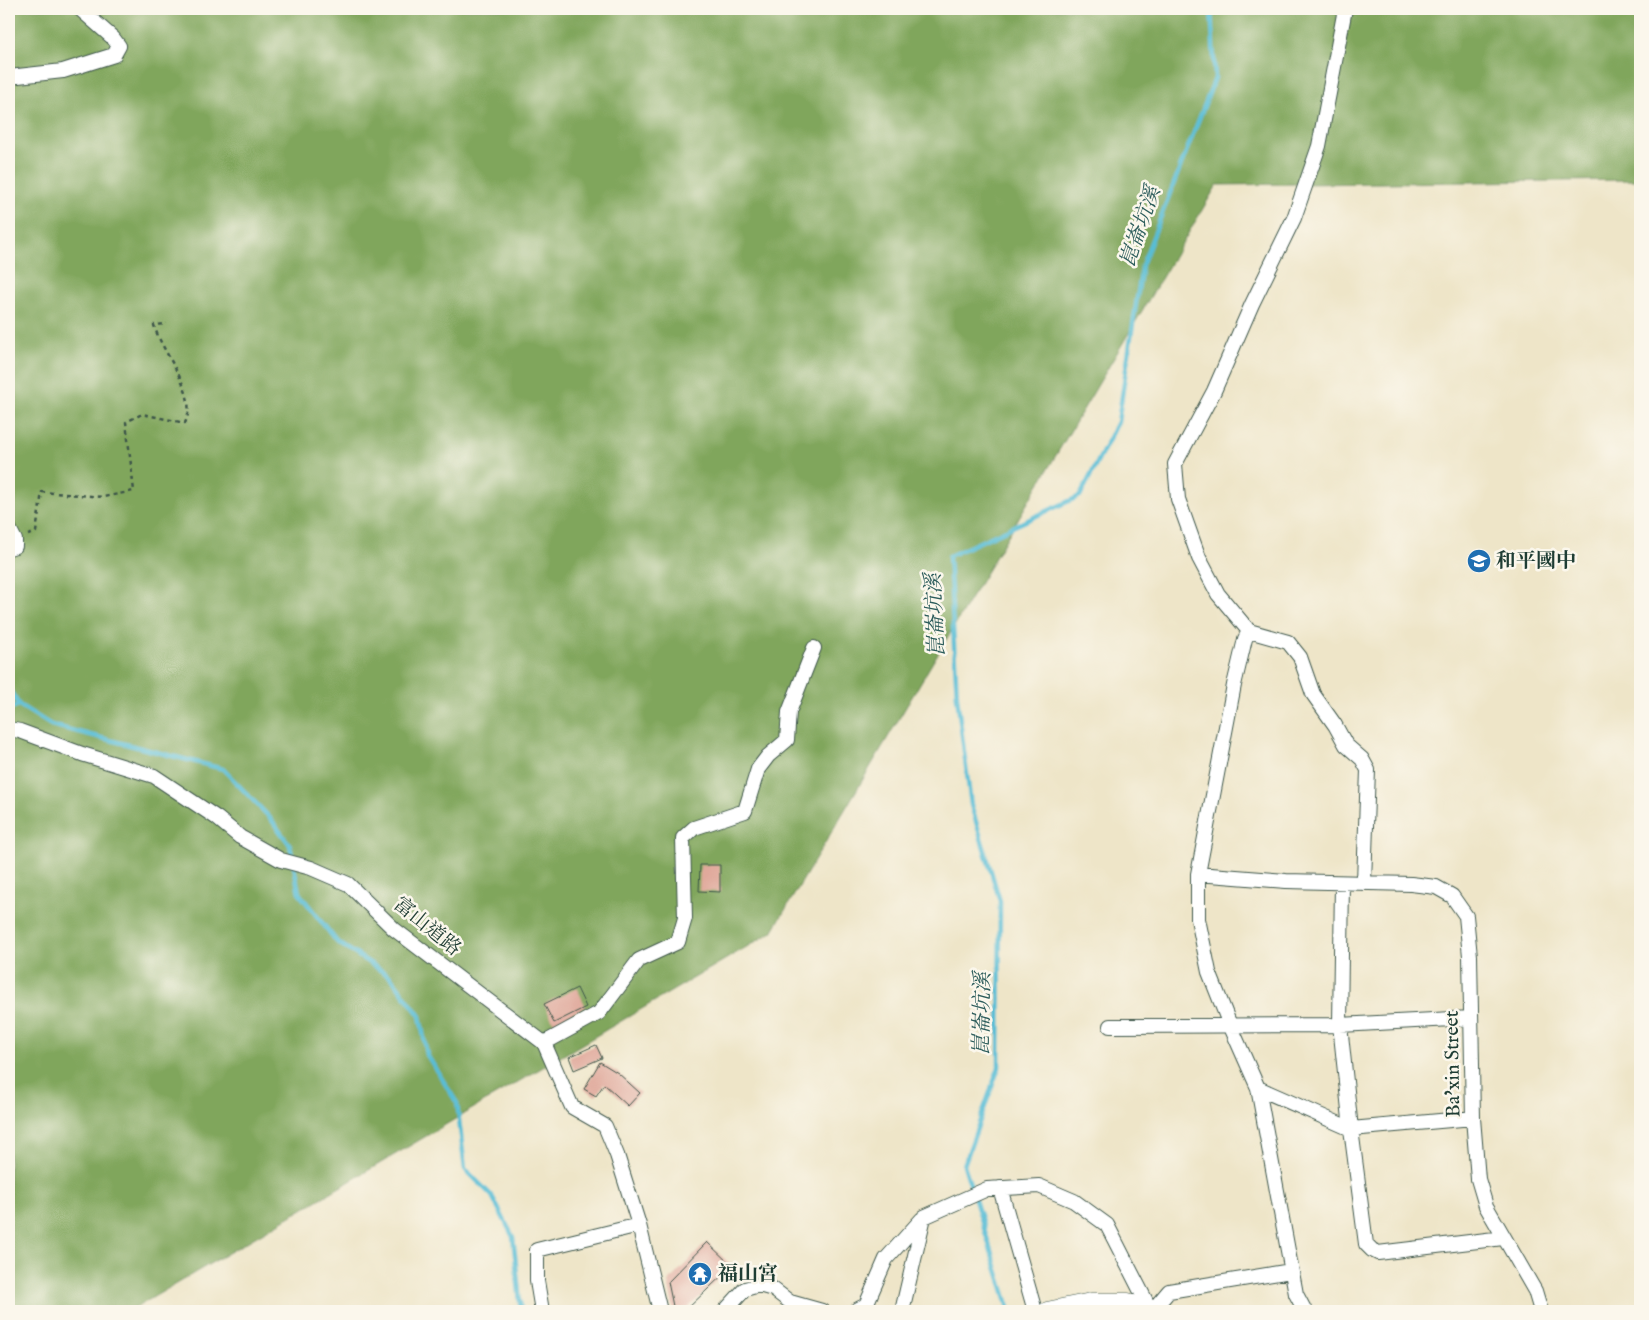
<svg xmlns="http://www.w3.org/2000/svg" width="1649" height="1320" viewBox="0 0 1649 1320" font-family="'IM FELL English','Noto Serif TC',serif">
<rect width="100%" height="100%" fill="#fbf7ec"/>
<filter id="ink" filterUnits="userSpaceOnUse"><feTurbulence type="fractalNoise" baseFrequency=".02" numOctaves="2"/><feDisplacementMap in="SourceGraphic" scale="10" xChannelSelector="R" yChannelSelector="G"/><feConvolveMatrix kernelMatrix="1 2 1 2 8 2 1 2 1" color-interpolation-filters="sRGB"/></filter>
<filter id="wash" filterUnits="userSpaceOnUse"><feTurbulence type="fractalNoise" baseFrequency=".0096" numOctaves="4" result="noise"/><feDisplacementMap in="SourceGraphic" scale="20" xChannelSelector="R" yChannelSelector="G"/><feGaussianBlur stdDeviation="1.12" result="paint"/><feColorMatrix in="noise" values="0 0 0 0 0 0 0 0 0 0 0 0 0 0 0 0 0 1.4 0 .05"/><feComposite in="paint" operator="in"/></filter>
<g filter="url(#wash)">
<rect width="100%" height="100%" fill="#eee5c8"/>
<path fill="#80a65b" stroke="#507248" d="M9,9H1640V180L1217,185L772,932L130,1311H9Z"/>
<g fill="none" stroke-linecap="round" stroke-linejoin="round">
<path stroke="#58bdd6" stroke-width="4.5" d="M9,689L19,705L51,725L223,769L270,818L290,845L299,893L337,942L391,977L420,1016L427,1055L457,1103L465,1169L492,1196L513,1237L521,1311
M9,709L19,705
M1010,1311L964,1165L999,1067L1000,901L971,805L957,697L949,556L1080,496L1118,422L1142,265L1215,78L1211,9"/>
</g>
<g id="blocks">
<path fill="#e0a99b" d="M700,865H720V892L699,891Z
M577,988L586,1007L554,1023L544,1004Z
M596,1045L602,1058L574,1070L569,1057Z
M600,1062L618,1073L640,1093L628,1106L604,1084L596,1096L584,1089Z
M707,1242L732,1266L685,1311H674L668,1282Z"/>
</g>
</g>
<g filter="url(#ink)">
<use href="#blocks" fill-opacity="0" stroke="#3e564a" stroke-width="1"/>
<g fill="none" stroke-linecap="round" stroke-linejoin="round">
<g stroke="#3e564a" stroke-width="16">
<path id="minor" d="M9,77L63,71L114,55L119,46L113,38L80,9
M9,528L15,540V546L9,548
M1249,631L1245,639L1234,685L1198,874V919L1209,972L1230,1025L1258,1088L1296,1294L1305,1311
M1249,631L1218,594L1199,558L1178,499L1175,464L1214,391L1252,304L1294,218L1319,146L1345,9
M1249,631L1288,642L1300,657L1313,694L1335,725L1346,745L1362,759L1368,770L1364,882
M9,729L20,731L82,754L154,776L217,818L240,837L281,860L311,868L348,884L394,929L544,1043L572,1107L605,1126L617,1155L639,1225L660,1311
M1198,874L1286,881L1411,884L1436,887L1452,896L1466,916L1470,956L1473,1118L1478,1179L1486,1206L1535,1291L1541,1311
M1342,883L1340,1025L1351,1129L1366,1244L1372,1250L1378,1253L1503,1238
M1110,1026L1340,1025L1471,1018
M544,1043L599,1013L639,960L678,942L685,918L683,838L694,828L745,811L758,769L768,756L787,740L789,712L814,648
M1258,1088L1351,1129L1473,1118
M1000,1188L1035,1311
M542,1311L537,1281V1250L639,1225
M725,1311L745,1289L759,1285L773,1289L790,1302L822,1311
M855,1311L866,1305L886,1259L922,1219
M902,1311L924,1217L987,1189L1039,1186L1074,1201L1107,1225L1151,1311
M1152,1311L1169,1291L1291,1271"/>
</g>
<g stroke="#3e564a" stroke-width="19">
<path id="major" d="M1047,1311L1091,1302H1128L1150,1311"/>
</g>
<path stroke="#3e564a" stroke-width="2.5" stroke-dasharray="4 4" stroke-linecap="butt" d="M28,535L36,532L42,492L103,497L134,491L126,422L142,414L185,423C200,394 162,354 154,325L167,324"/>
<use href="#minor" stroke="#fff" stroke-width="14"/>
<use href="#major" stroke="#fff" stroke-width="18"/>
</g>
</g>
<defs>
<g id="school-disc" transform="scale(1.25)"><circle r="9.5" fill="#1f6fb2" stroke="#fbf7ec"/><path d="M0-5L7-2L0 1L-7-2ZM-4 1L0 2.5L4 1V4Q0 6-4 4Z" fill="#fff"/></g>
<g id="temple-disc" transform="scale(1.25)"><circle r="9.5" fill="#1f6fb2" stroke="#fbf7ec"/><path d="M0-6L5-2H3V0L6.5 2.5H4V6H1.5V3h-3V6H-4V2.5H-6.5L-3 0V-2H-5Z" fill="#fff"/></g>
</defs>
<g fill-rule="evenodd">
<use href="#school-disc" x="1479" y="561"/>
<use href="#temple-disc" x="700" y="1274"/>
</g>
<g text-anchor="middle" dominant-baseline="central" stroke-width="5" stroke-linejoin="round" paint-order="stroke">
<g font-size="20" font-weight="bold" fill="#1f3d34" stroke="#fbf7ec" text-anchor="start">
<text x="1496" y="561">和平國中</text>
<text x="718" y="1274">福山宮</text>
</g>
<g font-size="20" fill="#1f3d34" stroke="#fbf7ec">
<text transform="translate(427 927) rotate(39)">富山道路</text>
<text transform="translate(1453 1064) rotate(-91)">Ba'xin Street</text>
</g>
<g font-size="21" font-style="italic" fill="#2d5d5c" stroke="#fbf7ec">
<text transform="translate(1141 227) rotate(-71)">崑崙坑溪</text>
<text transform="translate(936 615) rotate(-93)">崑崙坑溪</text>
<text transform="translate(983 1014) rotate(-89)">崑崙坑溪</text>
</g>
</g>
<rect width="1649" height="1320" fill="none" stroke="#fbf7ec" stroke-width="30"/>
</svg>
